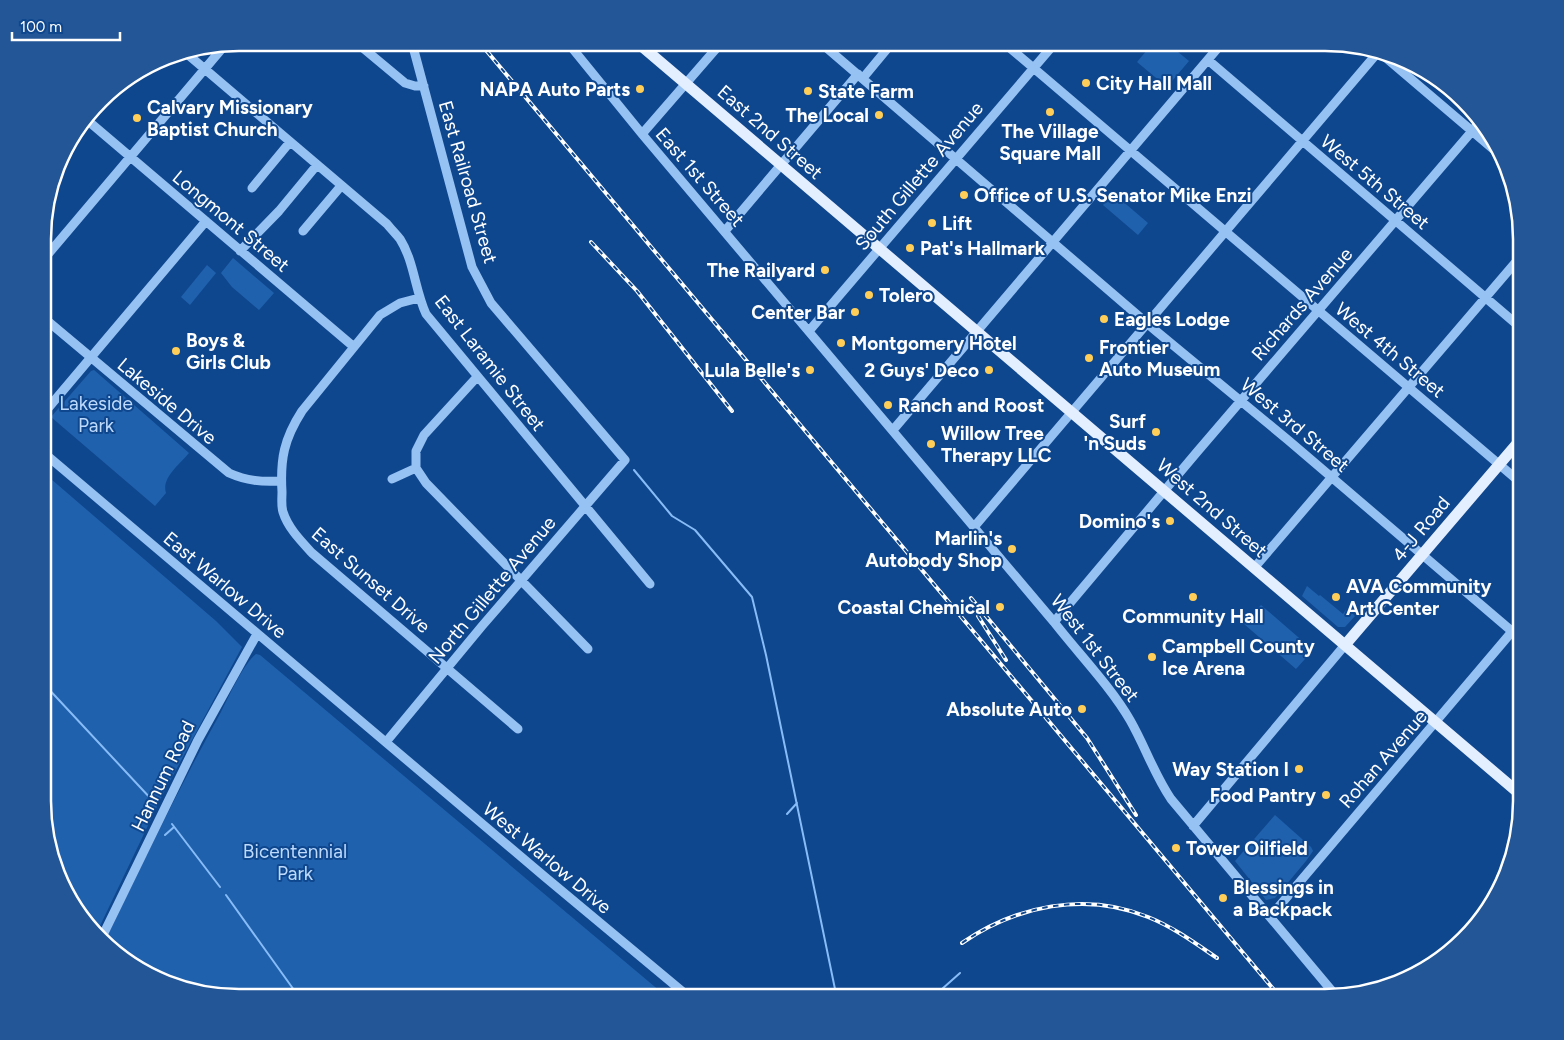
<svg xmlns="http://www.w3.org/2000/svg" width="1564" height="1040" viewBox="0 0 1564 1040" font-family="Figtree,sans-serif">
<rect width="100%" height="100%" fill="#0f478e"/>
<path fill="#2061ae" d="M1153,43H1167L1189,61L1167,87L1137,62Z
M1113,193L1148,223L1138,235L1103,205Z
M233,258L274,293L259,310L232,287L221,273Z
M207,265L216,273L190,305L181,297Z
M94,370L189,453C180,464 161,478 166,493L155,506L51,417L91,371Z
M44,473L216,621L242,647L163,794L98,930L69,900L44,827Z
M1307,586L1319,596L1320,595L1343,614L1347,608L1355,616L1345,627H1338L1302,596Z
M1261,605L1313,650L1296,669L1244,624Z
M256,654L260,655L667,997H238L176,987L129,964L106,939C143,862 180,786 221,712C228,698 244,663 256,654Z
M1275,815L1311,847L1313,851L1306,861L1275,898L1266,900L1235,861Z"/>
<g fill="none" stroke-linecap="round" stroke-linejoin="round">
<path stroke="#87bcf7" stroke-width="2" d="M634,470L672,516L695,530L752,597L766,655L835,989L839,997
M44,684L153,801
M787,814L797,803
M172,824L220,887
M165,835L174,827
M226,895L299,997
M933,997L960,973"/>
<path stroke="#96c1f3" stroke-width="9" d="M357,43L405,83L415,86H424
M568,43L642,134L1054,622C1078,653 1111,687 1130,720C1145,746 1154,774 1171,799L1337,997
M821,43L1156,331L1288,440L1521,639
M1004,43L1521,483
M1378,51L1499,154
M186,53L387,224C391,229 396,234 400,239C414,261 415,290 426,314L650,584
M1208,60L1521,328
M863,78L892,43
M87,120L354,347
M642,134L721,43
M252,188L290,142
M303,231L341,186
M725,231L858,74
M240,251L279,211L317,165
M44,259L225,45
M419,298L400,303L380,315L302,411C284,439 280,459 282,492C282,498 281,506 283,512C288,528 301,541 312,553L518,729
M44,318L229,473C247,481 262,482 281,481
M809,331L1055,43
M477,377L424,435L416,451V468L426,483L588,649
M44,413L206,221
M893,430L1222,43
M44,453L545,877L689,997
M392,479L416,468
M974,527L1379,51
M1254,568L1521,256
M1054,622L1197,452L1479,123
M386,742L482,626L625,460L491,303L472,267L412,43
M1193,826L1345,645
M1270,917L1521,621
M103,935L198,740L257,634"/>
<path stroke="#e3eeff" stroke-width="11" d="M638,43L1521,795
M1345,645L1521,439"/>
<g stroke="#fff" stroke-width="4">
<path id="rail" d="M480,43L1280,997
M591,242L637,291L732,411
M971,598L1087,738L1136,815
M978,616L1006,660
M962,943C1016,906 1085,891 1148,917C1173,927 1195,943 1217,958"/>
</g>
<use href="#rail" stroke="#0f478e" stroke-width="2" stroke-dasharray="5.5" stroke-linecap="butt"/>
</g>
<g fill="#ffce59" stroke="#0f478e" stroke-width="2">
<circle cx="1086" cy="83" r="5"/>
<circle cx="640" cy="89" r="5"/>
<circle cx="808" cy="91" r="5"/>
<circle cx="1050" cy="112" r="5"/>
<circle cx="879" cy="115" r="5"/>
<circle cx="137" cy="118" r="5"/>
<circle cx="964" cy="195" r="5"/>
<circle cx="932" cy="223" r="5"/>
<circle cx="910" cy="248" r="5"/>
<circle cx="825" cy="270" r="5"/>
<circle cx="869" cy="295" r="5"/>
<circle cx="855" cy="312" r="5"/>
<circle cx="1104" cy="319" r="5"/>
<circle cx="841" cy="343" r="5"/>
<circle cx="176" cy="351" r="5"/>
<circle cx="1089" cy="358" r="5"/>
<circle cx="810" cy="370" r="5"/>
<circle cx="989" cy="370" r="5"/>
<circle cx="888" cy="405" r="5"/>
<circle cx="1156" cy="432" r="5"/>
<circle cx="931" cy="444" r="5"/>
<circle cx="1170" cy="521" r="5"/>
<circle cx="1012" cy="549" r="5"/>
<circle cx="1193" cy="597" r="5"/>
<circle cx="1336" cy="597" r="5"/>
<circle cx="1000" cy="607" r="5"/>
<circle cx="1152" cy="657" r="5"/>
<circle cx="1082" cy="709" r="5"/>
<circle cx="1299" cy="769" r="5"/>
<circle cx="1326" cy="795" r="5"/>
<circle cx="1176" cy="848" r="5"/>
<circle cx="1223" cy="898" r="5"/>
</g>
<g text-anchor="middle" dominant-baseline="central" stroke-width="4" stroke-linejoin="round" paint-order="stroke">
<g font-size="19" font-weight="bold" fill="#fff" stroke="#0f478e" text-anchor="start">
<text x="1096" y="83">City Hall Mall</text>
<text x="630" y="89" text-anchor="end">NAPA Auto Parts</text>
<text x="818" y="91">State Farm</text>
<text x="147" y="107">Calvary Missionary<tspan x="147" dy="22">Baptist Church</tspan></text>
<text x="869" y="115" text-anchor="end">The Local</text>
<text x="1050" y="131" text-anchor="middle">The Village<tspan x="1050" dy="22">Square Mall</tspan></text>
<text x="974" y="195">Office of U.S. Senator Mike Enzi</text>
<text x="942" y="223">Lift</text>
<text x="920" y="248">Pat's Hallmark</text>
<text x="815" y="270" text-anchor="end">The Railyard</text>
<text x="879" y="295">Tolero</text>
<text x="845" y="312" text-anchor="end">Center Bar</text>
<text x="1114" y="319">Eagles Lodge</text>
<text x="186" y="340">Boys &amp;<tspan x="186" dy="22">Girls Club</tspan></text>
<text x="851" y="343">Montgomery Hotel</text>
<text x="1099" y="347">Frontier<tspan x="1099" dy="22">Auto Museum</tspan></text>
<text x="800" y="370" text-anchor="end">Lula Belle's</text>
<text x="979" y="370" text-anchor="end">2 Guys' Deco</text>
<text x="898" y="405">Ranch and Roost</text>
<text x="1146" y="421" text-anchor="end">Surf<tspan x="1146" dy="22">'n Suds</tspan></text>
<text x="941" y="433">Willow Tree<tspan x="941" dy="22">Therapy LLC</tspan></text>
<text x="1160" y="521" text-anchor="end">Domino's</text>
<text x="1002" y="538" text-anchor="end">Marlin's<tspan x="1002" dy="22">Autobody Shop</tspan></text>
<text x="1346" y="586">AVA Community<tspan x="1346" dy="22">Art Center</tspan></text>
<text x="990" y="607" text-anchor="end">Coastal Chemical</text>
<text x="1193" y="616" text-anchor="middle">Community Hall</text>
<text x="1162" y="646">Campbell County<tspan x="1162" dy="22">Ice Arena</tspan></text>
<text x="1072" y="709" text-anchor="end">Absolute Auto</text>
<text x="1289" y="769" text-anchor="end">Way Station I</text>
<text x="1316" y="795" text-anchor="end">Food Pantry</text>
<text x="1186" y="848">Tower Oilfield</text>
<text x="1233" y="887">Blessings in<tspan x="1233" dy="22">a Backpack</tspan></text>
</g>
<g font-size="19" fill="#fff" stroke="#0f478e">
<text transform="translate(770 132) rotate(41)">East 2nd Street</text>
<text transform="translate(919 176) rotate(-50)">South Gillette Avenue</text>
<text transform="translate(700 177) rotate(49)">East 1st Street</text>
<text transform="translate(468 182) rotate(74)">East Railroad Street</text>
<text transform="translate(1375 182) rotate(40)">West 5th Street</text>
<text transform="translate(231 221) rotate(40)">Longmont Street</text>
<text transform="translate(1302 304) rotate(-49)">Richards Avenue</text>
<text transform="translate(1390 350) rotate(40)">West 4th Street</text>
<text transform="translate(490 363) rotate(52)">East Laramie Street</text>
<text transform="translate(167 401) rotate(40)">Lakeside Drive</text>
<text transform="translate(1295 425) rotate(40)">West 3rd Street</text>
<text transform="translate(1212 508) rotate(41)">West 2nd Street</text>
<text transform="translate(1421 529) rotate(-50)">4-J Road</text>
<text transform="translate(371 580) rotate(41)">East Sunset Drive</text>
<text transform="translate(225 585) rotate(40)">East Warlow Drive</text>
<text transform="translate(492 590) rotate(-50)">North Gillette Avenue</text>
<text transform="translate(1095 648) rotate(52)">West 1st Street</text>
<text transform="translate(1383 759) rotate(-49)">Rohan Avenue</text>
<text transform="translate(163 776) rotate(-64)">Hannum Road</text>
<text transform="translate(547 858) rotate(40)">West Warlow Drive</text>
</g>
<g font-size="19" fill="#bedbfe" stroke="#0f478e">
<text x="96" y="403">Lakeside<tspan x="96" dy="22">Park</tspan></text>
<text x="295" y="851">Bicentennial<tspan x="295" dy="22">Park</tspan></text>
</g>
</g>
<path d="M0 0H1564V1040H0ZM239 51H1325A188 188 0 0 1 1513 239V801A188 188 0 0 1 1325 989H239A188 188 0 0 1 51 801V239A188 188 0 0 1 239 51Z" fill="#225697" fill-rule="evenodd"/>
<path fill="none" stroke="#fff" stroke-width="2.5" d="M239 51H1325A188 188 0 0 1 1513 239V801A188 188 0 0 1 1325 989H239A188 188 0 0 1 51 801V239A188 188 0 0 1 239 51Z"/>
<path d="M12 32v8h108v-8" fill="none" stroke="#ffffff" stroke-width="2.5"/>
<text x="20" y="32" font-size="15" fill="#ffffff" stroke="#0f478e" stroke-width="4" paint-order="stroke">100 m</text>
</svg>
